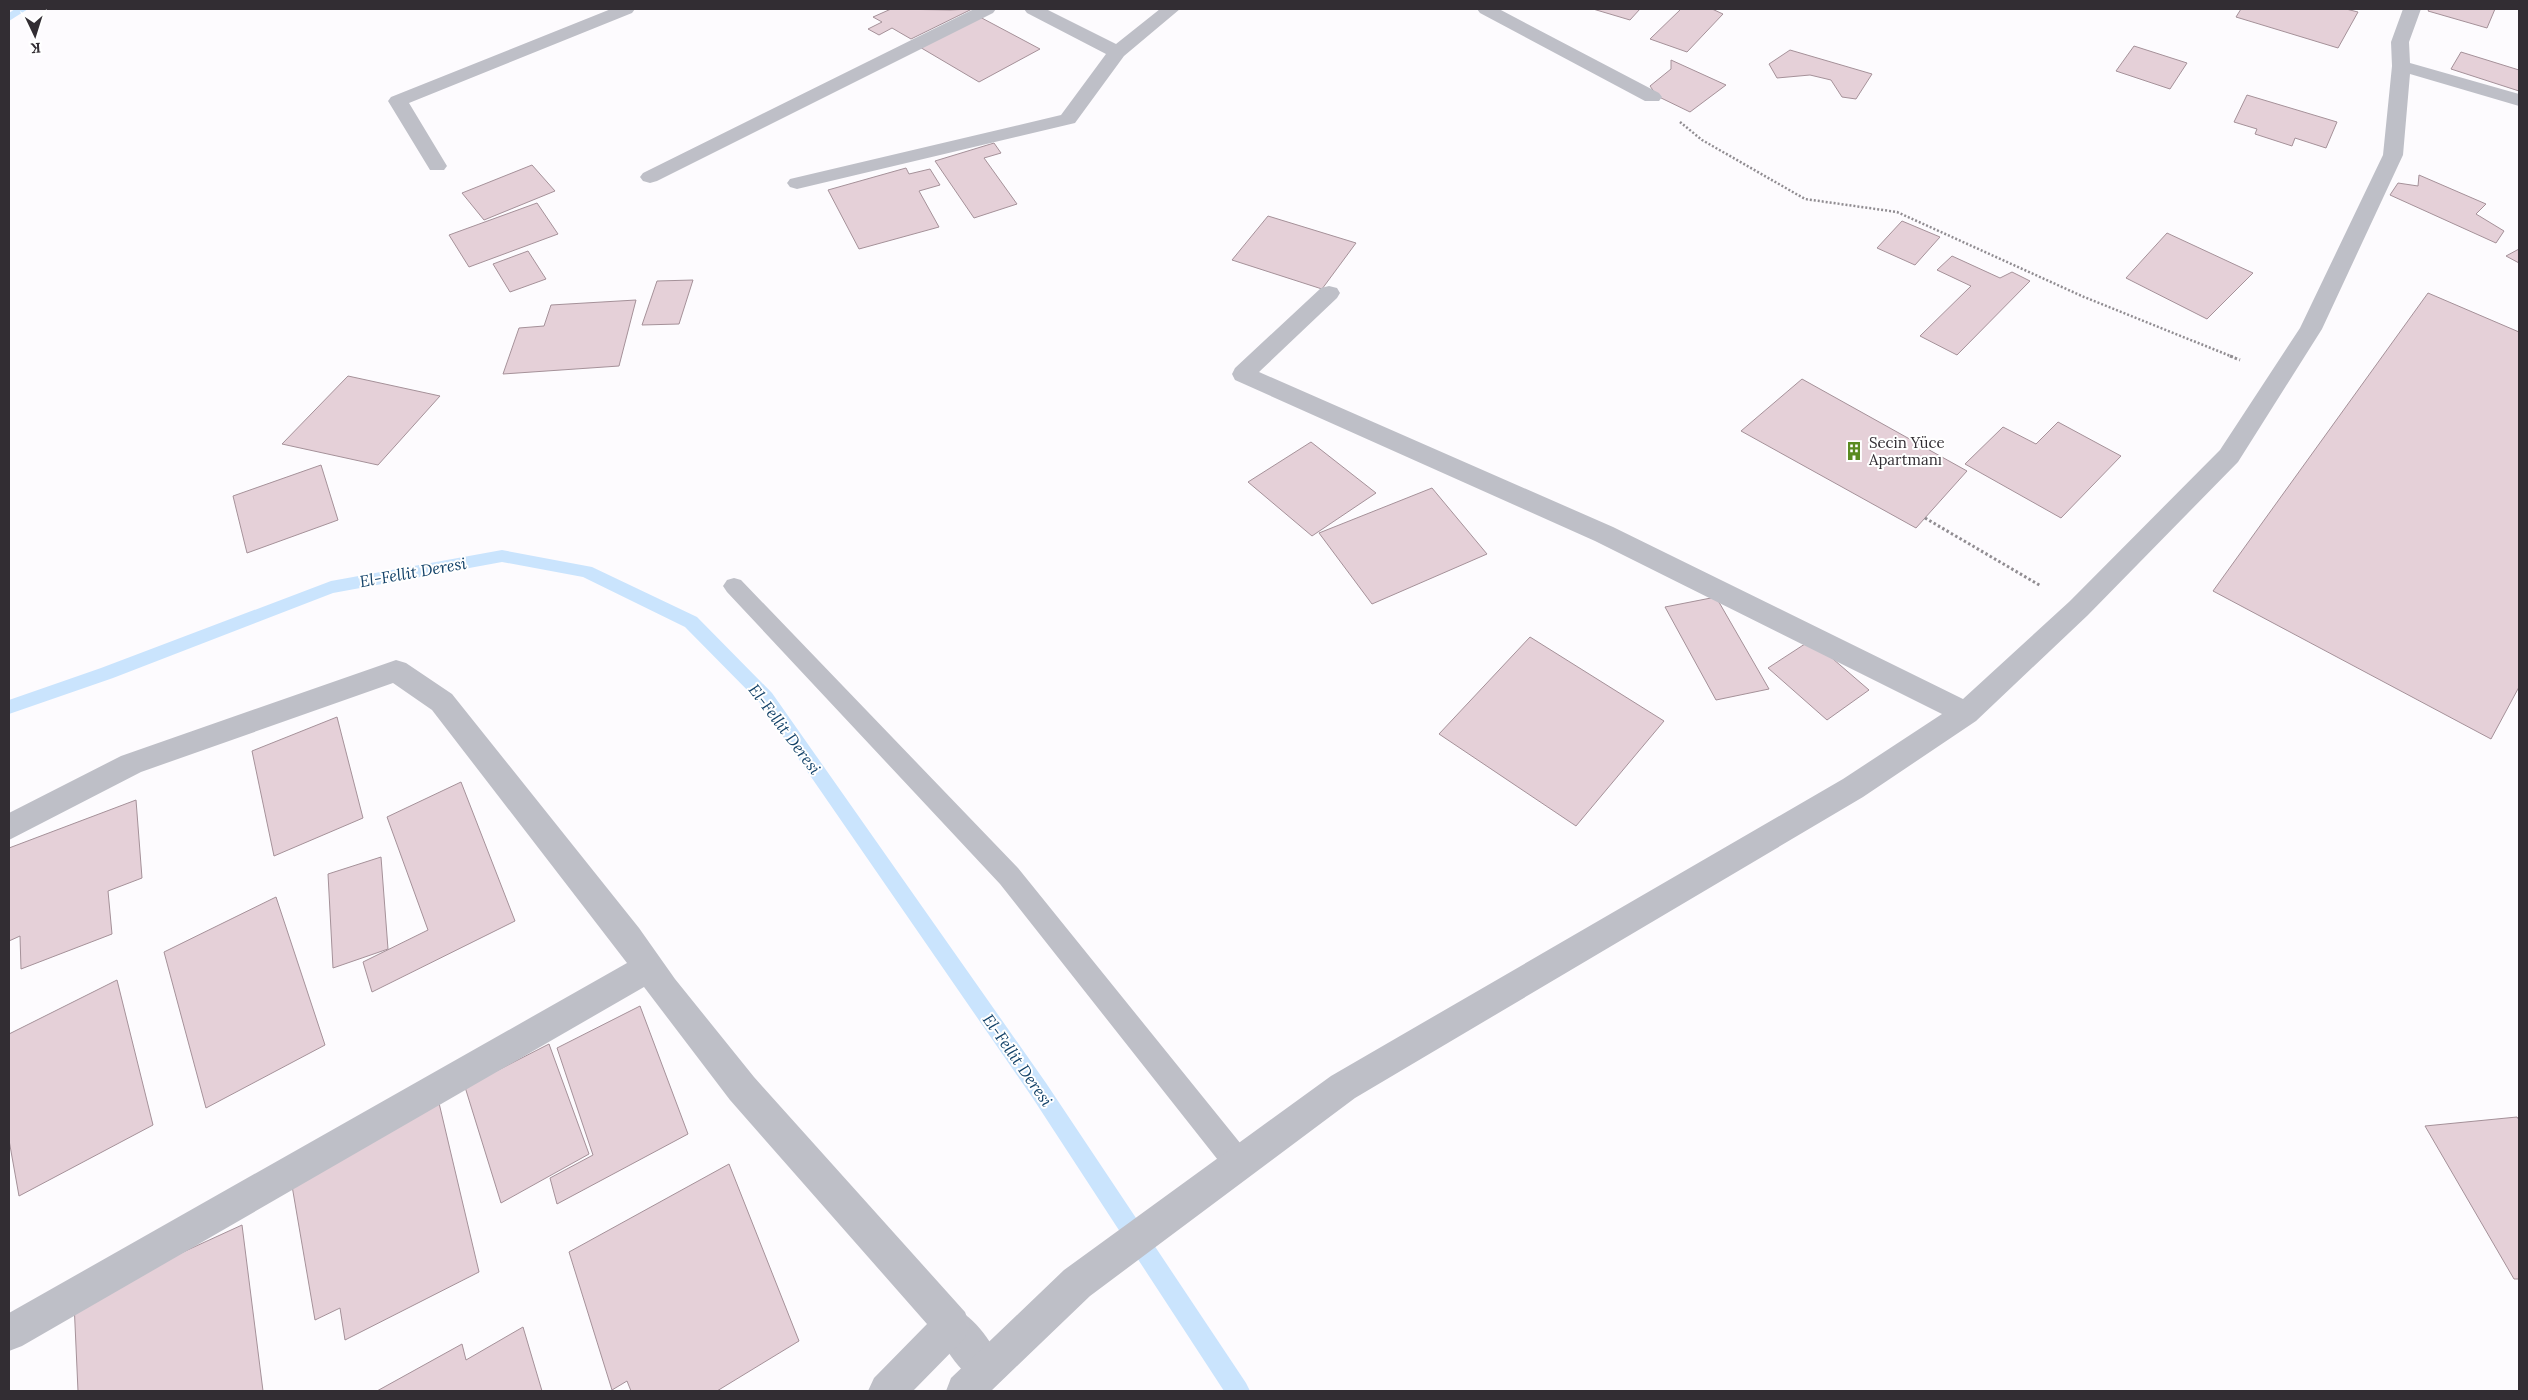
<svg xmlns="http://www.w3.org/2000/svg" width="2528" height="1400" viewBox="0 0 2528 1400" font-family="Lora,serif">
<rect width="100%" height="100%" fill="#fdfbfe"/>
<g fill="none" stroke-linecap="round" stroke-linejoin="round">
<path fill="#cae4fd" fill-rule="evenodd" d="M15,9H28L9,21V13Z
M502,550L592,567L697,617L772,693L1046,1083L1246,1383L1250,1391H1224L1032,1097L760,703L685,627L583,577L502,562L333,593L113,678L9,714V700L101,668L331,581Z"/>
</g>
<path fill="#e5d0d8" stroke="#a59199" d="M891,9L950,10L972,9L911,39L892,28L879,35L868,29L882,22L873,17Z
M1593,9H1640L1630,20Z
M1681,9H1712L1723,14L1687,52L1650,39Z
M2241,9H2346L2358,12L2338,48L2236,17Z
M2429,9H2495L2487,28L2428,11Z
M978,16L1040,49L979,82L918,46Z
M2134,46L2187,63L2170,89L2116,71Z
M1790,50L1872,74L1856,99L1842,97L1831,80L1810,75L1777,78L1769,64Z
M2461,52L2519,70V91L2451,69Z
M1671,60L1726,85L1690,112L1657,96L1650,86L1671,69Z
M2247,95L2337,122L2326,148L2295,138L2292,146L2255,134L2257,129L2234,122Z
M994,143L1001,153L984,158L1017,204L974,218L935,161Z
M532,165L555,191L484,220L462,193Z
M906,168L909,174L930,169L940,185L919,191L939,227L859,249L828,190Z
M2419,175L2486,204L2476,214L2504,231L2496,243L2390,195L2398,183L2418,186Z
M537,203L558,234L469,267L449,235Z
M1268,216L1356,243L1322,289L1232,260Z
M1902,221L1940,237L1915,265L1877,248Z
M2167,233L2253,273L2207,319L2126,278Z
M2519,249V263L2506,256Z
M528,251L546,279L510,292L493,264Z
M1952,256L2000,278L2012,272L2030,281L1957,355L1920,336L1971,286L1937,270Z
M693,280L679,324L642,325L657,281Z
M2428,293L2519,332V687L2491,739L2213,591Z
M636,300L619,366L503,374L519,328L544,326L551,305Z
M348,376L440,396L378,465L282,444Z
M1802,379L1967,471L1916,528L1741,431Z
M2058,422L2121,456L2061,518L1965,464L2003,427L2036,444Z
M1311,442L1376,493L1312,536L1248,482Z
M321,465L338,520L247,553L233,496Z
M1432,488L1487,554L1372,604L1319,533Z
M1716,597L1769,689L1716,700L1665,607Z
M1530,637L1664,721L1576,826L1439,734Z
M1811,640L1869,690L1827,720L1768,668Z
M337,717L363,818L274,856L252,751Z
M461,782L515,921L372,992L363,962L428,930L387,817Z
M136,800L142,878L108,891L112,934L21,969L20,936L9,941V848Z
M381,857L388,949L333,968L328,874Z
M276,897L325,1045L206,1108L164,952Z
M117,980L153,1125L19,1196L9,1140V1034Z
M640,1006L688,1134L557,1204L550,1178L593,1155L557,1048Z
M549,1044L589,1154L501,1203L465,1087Z
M439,1103L479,1272L345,1340L340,1308L315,1320L290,1174Z
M2517,1117L2519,1120V1279H2514L2425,1126Z
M729,1164L799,1341L717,1391H631L627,1381L612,1390L569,1252Z
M242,1225L263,1391H78L74,1302Z
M523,1327L542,1391H377L462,1344L466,1360Z"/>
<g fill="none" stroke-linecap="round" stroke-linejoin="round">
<path stroke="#918d92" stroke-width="2.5" stroke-dasharray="2 2" stroke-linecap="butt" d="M1680,122L1702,140L1805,199L1897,212L2084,297L2233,357"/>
<path stroke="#918d92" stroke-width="3" stroke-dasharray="2.5 2.5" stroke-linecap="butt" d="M2230,356L2240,360
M1925,518L2041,586"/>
<path fill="#bebfc7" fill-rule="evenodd" d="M734,578L741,580L1018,868L1249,1154L1253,1164L1249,1174L1239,1178L1229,1174L1000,884L727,592L723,586L727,580Z"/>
<path fill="#bebfc7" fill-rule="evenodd" d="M952,1307C975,1316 995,1346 1004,1369L999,1382L986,1387C963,1378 943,1348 934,1325L939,1312Z"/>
<path fill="#bebfc7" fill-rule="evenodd" d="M611,9H635L632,13L409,103L447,166L444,170H430L388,101L391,97Z
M974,9H996L993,13L657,181L650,183L643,181L640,177L643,173Z
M1024,9H1046L1116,44L1160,9H1180L1124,56L1075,123L797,189L790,187L787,183L790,179L1061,115L1106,54L1027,13Z
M1477,9H1499L1659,93L1662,97L1659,101H1645L1480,13Z
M2403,9H2421L2409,42L2410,63L2519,94V106L2410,74L2403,155L2322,329L2238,462L2088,615L1976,721L1863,797L1355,1098L1090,1296L991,1391H946L951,1378L1064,1270L1331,1076L1843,779L1942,714L1595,541L1235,380L1232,374L1235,368L1321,288L1329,286L1337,288L1340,293L1337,298L1259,372L1613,527L1963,699L2070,601L2220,450L2300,328L2383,155L2392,66L2391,42Z
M396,660L406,663L452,694L639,928L675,979L754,1077L965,1312L970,1325L965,1338L913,1391H868L874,1378L927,1324L730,1100L644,987L22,1346L9,1351V1313L627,963L432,710L393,683L141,772L9,840V813L121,756Z"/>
</g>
<defs>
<g id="building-bare" transform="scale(1.5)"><path d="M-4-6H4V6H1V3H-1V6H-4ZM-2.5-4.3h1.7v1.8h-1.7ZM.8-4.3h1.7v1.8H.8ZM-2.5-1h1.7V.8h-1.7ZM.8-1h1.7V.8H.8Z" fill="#598a20" stroke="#fff" stroke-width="2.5" paint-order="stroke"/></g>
</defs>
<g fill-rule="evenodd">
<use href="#building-bare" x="1854" y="451"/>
</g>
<g text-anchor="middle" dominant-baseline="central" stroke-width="4" stroke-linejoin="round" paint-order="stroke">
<g font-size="15" fill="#322d33" stroke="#fff" text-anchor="start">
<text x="1869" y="442">Secin Yüce<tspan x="1869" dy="17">Apartmanı</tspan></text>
</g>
<g font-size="16" font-style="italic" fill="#124168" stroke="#fff">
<text transform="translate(413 572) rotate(-10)">El-Fellit Deresi</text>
<text transform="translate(785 729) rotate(53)">El-Fellit Deresi</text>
<text transform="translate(1018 1060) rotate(55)">El-Fellit Deresi</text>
</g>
</g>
<rect width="2528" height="1400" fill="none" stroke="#322d33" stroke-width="20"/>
<g transform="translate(35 35) rotate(176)" stroke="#ffffff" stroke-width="4" paint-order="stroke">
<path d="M0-4L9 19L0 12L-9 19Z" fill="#322d33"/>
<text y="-8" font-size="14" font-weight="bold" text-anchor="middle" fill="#322d33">K</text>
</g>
</svg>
